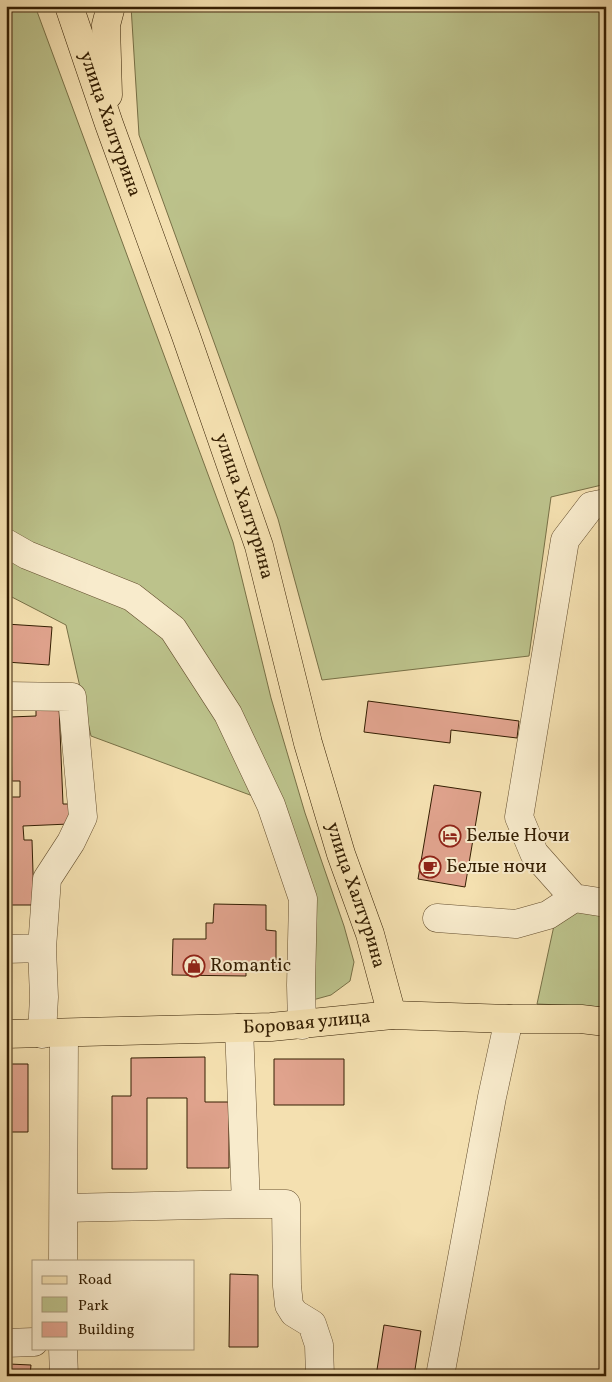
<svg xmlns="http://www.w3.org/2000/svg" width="612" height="1382" viewBox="0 0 612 1382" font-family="Vollkorn,serif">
<rect width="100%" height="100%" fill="#f4e0b0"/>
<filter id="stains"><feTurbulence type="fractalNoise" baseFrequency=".004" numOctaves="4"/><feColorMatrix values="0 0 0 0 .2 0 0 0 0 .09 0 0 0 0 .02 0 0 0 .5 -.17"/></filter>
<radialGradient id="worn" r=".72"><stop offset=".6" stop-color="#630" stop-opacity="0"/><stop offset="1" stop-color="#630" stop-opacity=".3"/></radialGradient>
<path fill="#bcc28b" stroke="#787046" d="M6,6H35L233,542L271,698L305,813L344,926L354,962L350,981L331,995L309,1001L277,805L91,736L66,625L6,594Z
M131,6H606V484L551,497L529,656L322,680L278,519L139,135Z
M558,907L606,916V1007L537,1004Z"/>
<path fill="#e0a38d" stroke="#341e02" d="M6,624L52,627L49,665L6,662Z
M368,701L519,721L517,738L451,730L450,743L364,732Z
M59,706L63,804H69V824L23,826L24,840H32L34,905H6V797H20V781H12L10,717L36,716V707Z
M434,785L481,792L465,887L418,879Z
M214,904L266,905V930L276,931V967H246V976L172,975L173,939H206V923H213Z
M205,1057V1102H229V1168H187V1098H147V1169H112V1096H131V1058Z
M274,1059H344V1105H274Z
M7,1064H28V1132H6Z
M230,1274L258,1275V1347H229Z
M384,1325L421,1331L414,1376H376Z
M9,1364L31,1365L30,1376H6Z"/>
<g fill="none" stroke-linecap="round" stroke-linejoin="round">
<g stroke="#644e2e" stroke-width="29">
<path id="minor" d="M606,503L591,506L565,540L519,817L534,853L574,898L606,903
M6,543L27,555L132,597L173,629L228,714L271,805L303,899L301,985L302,1025
M6,696L72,697L83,817L71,842L47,879L42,948L44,997L42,1034
M437,918L516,924L548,915L574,898
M6,949L42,948
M239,1028L246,1204H286L287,1286L289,1305L294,1313L312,1324L319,1345L320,1376
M64,1208L246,1204
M63,1261L64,1033
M6,1343L34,1342
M63,1348L64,1376
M440,1376L492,1097L509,1019"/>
</g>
<g stroke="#341e02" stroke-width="29">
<g id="major">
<path id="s1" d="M69,6L109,124L186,336L259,546L308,743L341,854L370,934L392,1015"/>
<path d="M108,95L106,25L111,6"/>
<path id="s2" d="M6,1034L271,1027L392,1015L509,1019H581L606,1022"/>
</g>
</g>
<use href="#minor" stroke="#f8ebcc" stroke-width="28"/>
<use href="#major" stroke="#f4e0b0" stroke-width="28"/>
</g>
<defs>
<g id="hotel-ring" transform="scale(1.125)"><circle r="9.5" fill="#f8ebcc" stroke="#8f2418" stroke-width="1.5"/><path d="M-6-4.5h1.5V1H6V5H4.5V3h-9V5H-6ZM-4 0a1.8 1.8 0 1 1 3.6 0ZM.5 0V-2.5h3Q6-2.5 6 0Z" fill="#8f2418"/></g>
<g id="cafe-ring" transform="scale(1.125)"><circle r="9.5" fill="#f8ebcc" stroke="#8f2418" stroke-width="1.5"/><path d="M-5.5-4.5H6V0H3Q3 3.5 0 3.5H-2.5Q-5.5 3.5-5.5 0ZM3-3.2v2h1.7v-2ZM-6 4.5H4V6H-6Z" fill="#8f2418"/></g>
<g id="shop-ring" transform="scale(1.125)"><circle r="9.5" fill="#f8ebcc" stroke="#8f2418" stroke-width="1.5"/><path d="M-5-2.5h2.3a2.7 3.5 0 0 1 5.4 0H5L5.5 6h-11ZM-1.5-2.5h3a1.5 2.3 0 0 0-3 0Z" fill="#8f2418"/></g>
</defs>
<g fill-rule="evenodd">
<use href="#hotel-ring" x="450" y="836"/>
<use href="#cafe-ring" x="430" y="867"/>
<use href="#shop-ring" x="194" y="966"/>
</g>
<g text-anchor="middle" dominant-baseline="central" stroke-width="4" stroke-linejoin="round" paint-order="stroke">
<g font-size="19" fill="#341e02" stroke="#f8ebcc">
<text stroke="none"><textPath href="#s1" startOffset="125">улица Халтурина</textPath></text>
<text stroke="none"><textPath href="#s1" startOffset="530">улица Халтурина</textPath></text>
<text stroke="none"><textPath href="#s1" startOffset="935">улица Халтурина</textPath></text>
<text stroke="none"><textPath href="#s2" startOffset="301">Боровая улица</textPath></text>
</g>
<g font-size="19" fill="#341e02" stroke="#f8ebcc" text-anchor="start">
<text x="466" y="836">Белые Ночи</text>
<text x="446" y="867">Белые ночи</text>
<text x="210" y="966">Romantic</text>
</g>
</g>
<rect width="612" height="1382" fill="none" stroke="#f4e0b0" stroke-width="25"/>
<rect x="8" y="8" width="597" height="1367" fill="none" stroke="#341e02" stroke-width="2.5"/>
<rect x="12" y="12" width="587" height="1357" fill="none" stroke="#341e02"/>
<rect x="32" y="1260" width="162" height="90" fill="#f8ebcc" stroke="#aa997b"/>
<rect x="42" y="1276" width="25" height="8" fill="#f4e0b0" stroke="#aa997b"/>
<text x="78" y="1284" font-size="15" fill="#341e02">Road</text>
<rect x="42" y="1297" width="25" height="15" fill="#bcc28b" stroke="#aa997b"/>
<text x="78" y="1310" font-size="15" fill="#341e02">Park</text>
<rect x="42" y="1322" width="25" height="15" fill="#e0a38d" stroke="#aa997b"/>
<text x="78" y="1334" font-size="15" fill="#341e02">Building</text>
<rect width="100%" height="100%" filter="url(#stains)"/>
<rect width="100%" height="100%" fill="url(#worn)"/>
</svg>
